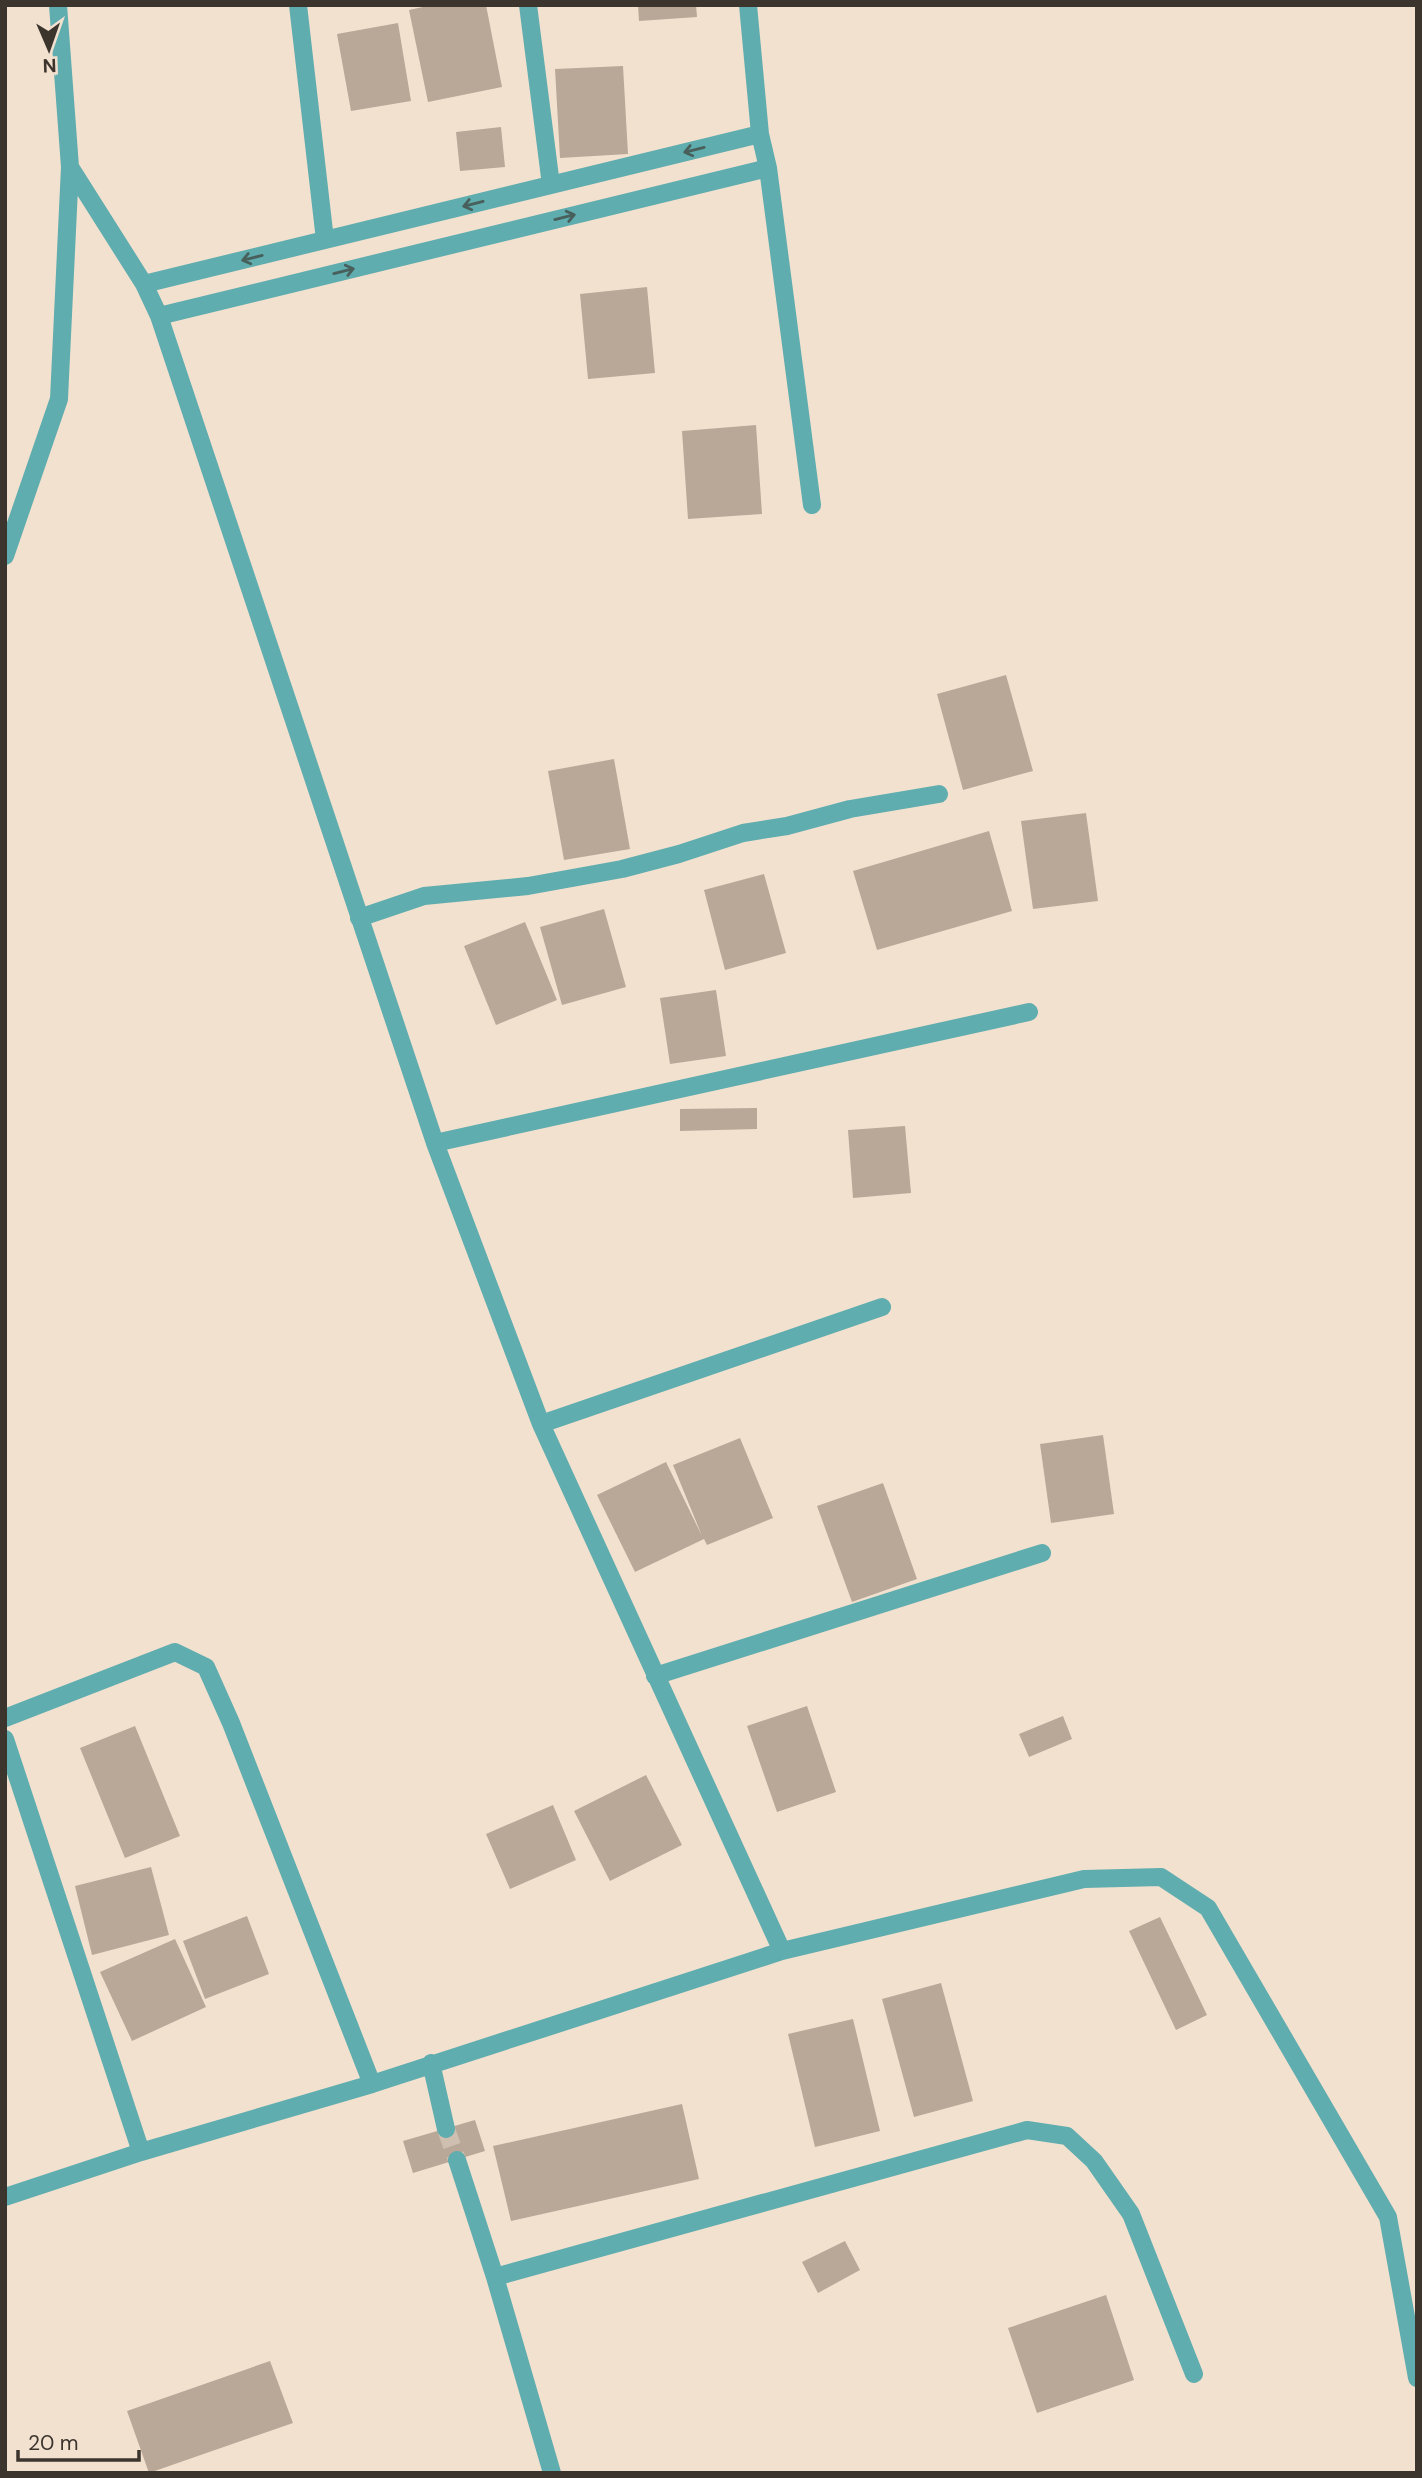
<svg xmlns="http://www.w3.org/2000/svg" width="1422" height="2478" viewBox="0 0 1422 2478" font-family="'DM Sans',sans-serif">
<rect width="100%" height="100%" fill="#f3e1d0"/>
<path fill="#b9a797" d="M432,5H486L502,87L428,102L409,10Z
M638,5H696L697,17L639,21Z
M398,23L411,101L351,111L337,34Z
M623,66L628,154L560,158L555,69Z
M501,127L505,167L460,171L456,132Z
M647,287L655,373L588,379L580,294Z
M756,425L762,514L688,519L682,431Z
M1006,675L1033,771L963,790L937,694Z
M614,759L630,849L564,860L548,771Z
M1086,813L1098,901L1033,909L1021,821Z
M989,831L1012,911L877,950L853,871Z
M764,874L786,953L725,970L704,890Z
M604,909L626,987L562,1005L540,927Z
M525,922L557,1000L496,1025L464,946Z
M716,990L726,1056L670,1064L660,998Z
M757,1108V1129L680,1131V1109Z
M905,1126L911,1193L853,1198L848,1130Z
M1103,1435L1114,1514L1051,1523L1040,1444Z
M740,1438L773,1518L707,1545L704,1539L635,1572L597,1495L666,1462L702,1536L673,1465Z
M883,1483L917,1579L852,1602L817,1506Z
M807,1706L836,1792L777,1812L747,1726Z
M1063,1716L1072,1739L1029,1757L1019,1734Z
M135,1726L180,1836L125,1858L80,1748Z
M646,1775L682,1845L610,1881L574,1811Z
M553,1805L576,1860L510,1889L486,1834Z
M151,1867L169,1935L92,1955L75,1886Z
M247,1916L269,1974L205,1999L183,1941Z
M1160,1917L1207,2015L1176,2030L1129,1931Z
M175,1939L206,2007L132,2041L100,1972Z
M941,1983L973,2101L914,2117L882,1999Z
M853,2019L880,2131L815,2147L788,2034Z
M682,2104L699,2179L511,2221L493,2146Z
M475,2120L485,2151L413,2173L403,2141Z
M845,2241L860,2270L818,2293L802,2262Z
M1106,2295L1134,2380L1037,2413L1008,2328Z
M270,2361L293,2423L149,2473L127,2411Z"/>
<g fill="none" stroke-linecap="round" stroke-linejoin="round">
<path stroke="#cebfb0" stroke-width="18" stroke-dasharray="18 9" stroke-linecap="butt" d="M446,2129L457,2160"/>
<path stroke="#5fadae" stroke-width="18" d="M298,5L325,240
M528,5L551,185
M748,5L760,134L768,168L812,505
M144,284L760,134
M159,316L768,168
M5,556L59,399L70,167L58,5
M359,918L424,896L528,886L622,869L679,854L743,833L787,826L850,809L939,794
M435,1143L1029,1012
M541,1424L882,1307
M655,1676L1042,1553
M5,1718L175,1652L206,1667L231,1723L372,2084
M5,1739L141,2152
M782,1951L1084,1879L1161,1877L1208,1908L1388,2217L1417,2378
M431,2063L446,2129
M457,2160L495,2277L552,2473
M5,2197L141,2152L372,2084L782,1951L541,1424L435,1143L159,316L144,284L70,167
M495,2277L1027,2130L1067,2136L1094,2161L1131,2214L1194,2374"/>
</g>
<defs><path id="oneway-shaft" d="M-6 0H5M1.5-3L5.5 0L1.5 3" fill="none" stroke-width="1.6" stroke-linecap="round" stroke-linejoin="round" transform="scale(1.75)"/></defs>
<g stroke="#485f5b">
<use href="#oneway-shaft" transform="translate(694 150) rotate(166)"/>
<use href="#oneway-shaft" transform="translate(473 204) rotate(166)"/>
<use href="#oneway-shaft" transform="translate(565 217) rotate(-14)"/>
<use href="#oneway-shaft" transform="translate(252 258) rotate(166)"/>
<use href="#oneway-shaft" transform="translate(344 271) rotate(-14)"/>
</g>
<rect width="1422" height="2478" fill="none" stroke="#3c352e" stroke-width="14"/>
<g transform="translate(49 49) rotate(178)" stroke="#f3e1d0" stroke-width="5" paint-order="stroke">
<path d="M0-5L12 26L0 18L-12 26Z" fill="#3c352e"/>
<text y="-10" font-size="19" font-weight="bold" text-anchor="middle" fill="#3c352e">N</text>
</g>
<path d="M18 2450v10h121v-10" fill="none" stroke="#3c352e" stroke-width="3.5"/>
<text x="28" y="2450" font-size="21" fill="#3c352e" stroke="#f3e1d0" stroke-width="5" paint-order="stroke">20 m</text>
</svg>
